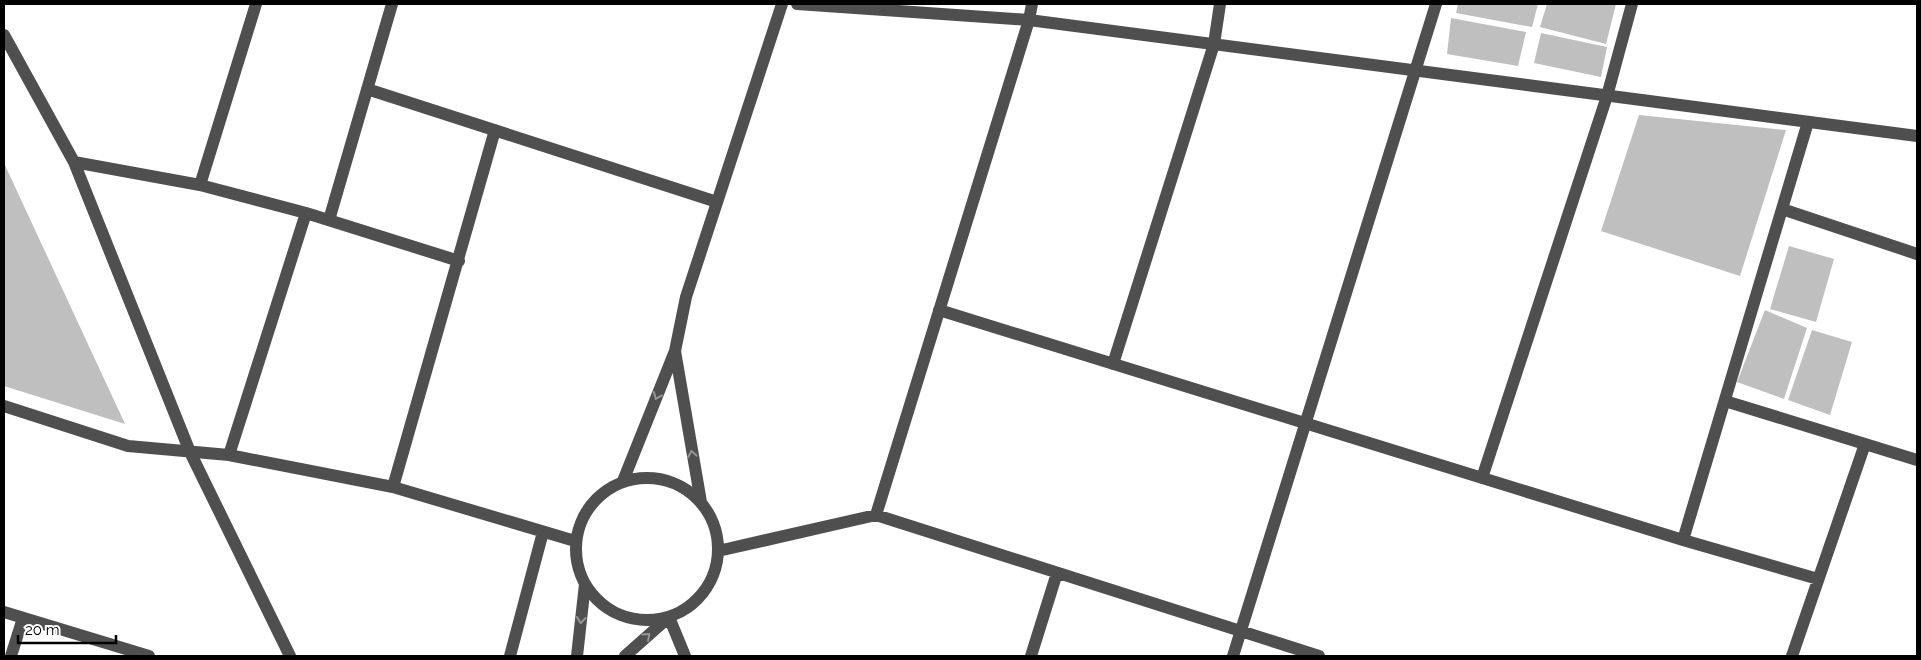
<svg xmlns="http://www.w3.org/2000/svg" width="1921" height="660" viewBox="0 0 1921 660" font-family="Raleway,sans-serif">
<rect width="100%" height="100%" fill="#fff"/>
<path fill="#bfbfbf" d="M1458,4H1538L1532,27L1456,13Z
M1547,4H1616L1606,44L1540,27Z
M1451,18L1526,32L1518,66L1447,54Z
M1541,33L1607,47L1601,77L1534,63Z
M1639,115L1786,130L1740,276L1601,231Z
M4,163L125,424L4,386Z
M1789,246L1834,259L1816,322L1770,309Z
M1765,310L1807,328L1784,399L1737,382Z
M1812,330L1852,342L1830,415L1788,400Z"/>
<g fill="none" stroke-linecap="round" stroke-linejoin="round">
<path stroke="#4f4f4f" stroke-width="12" d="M797,4L1029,20L1917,136
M4,35L74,162L190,452L290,656
M367,89L717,202
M74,162L200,185L306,213L459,261
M200,185L256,4
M1782,209L1917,254
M329,220L392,4
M939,310L1683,540L1818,579
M675,351L701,502
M1113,364L1214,44L1220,4
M1725,401L1917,460
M4,406L128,446L229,455L393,487L575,541
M229,455L306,213
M576 549a71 71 0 1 1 142 0a71 71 0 1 1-142 0Z
M1482,478L1607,96L1632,4
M623,481L675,351L686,297L782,4
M393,487L495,130
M876,515L1029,20L1032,4
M1683,540L1808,122
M718,551L876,515L1319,656
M4,612L149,656
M11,656L23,618
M510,656L543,532
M577,656L585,584
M625,656L669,617L685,656
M1031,656L1057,573
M1233,656L1436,4
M1792,656L1865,444"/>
</g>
<defs><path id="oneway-chevron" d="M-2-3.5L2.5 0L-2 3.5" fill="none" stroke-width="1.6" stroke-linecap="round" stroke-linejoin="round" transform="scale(1.25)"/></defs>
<g stroke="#959595">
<use href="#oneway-chevron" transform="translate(657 396) rotate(112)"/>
<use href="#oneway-chevron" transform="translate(692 454) rotate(-100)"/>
<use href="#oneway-chevron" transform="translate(581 620) rotate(96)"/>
<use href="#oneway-chevron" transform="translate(647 636) rotate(-42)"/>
</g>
<rect width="1921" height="660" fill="none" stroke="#000000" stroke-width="10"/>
<path d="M18 635v8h98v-8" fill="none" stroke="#000000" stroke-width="2.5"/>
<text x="25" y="635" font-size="15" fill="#000000" stroke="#ffffff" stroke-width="4" paint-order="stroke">20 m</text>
</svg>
